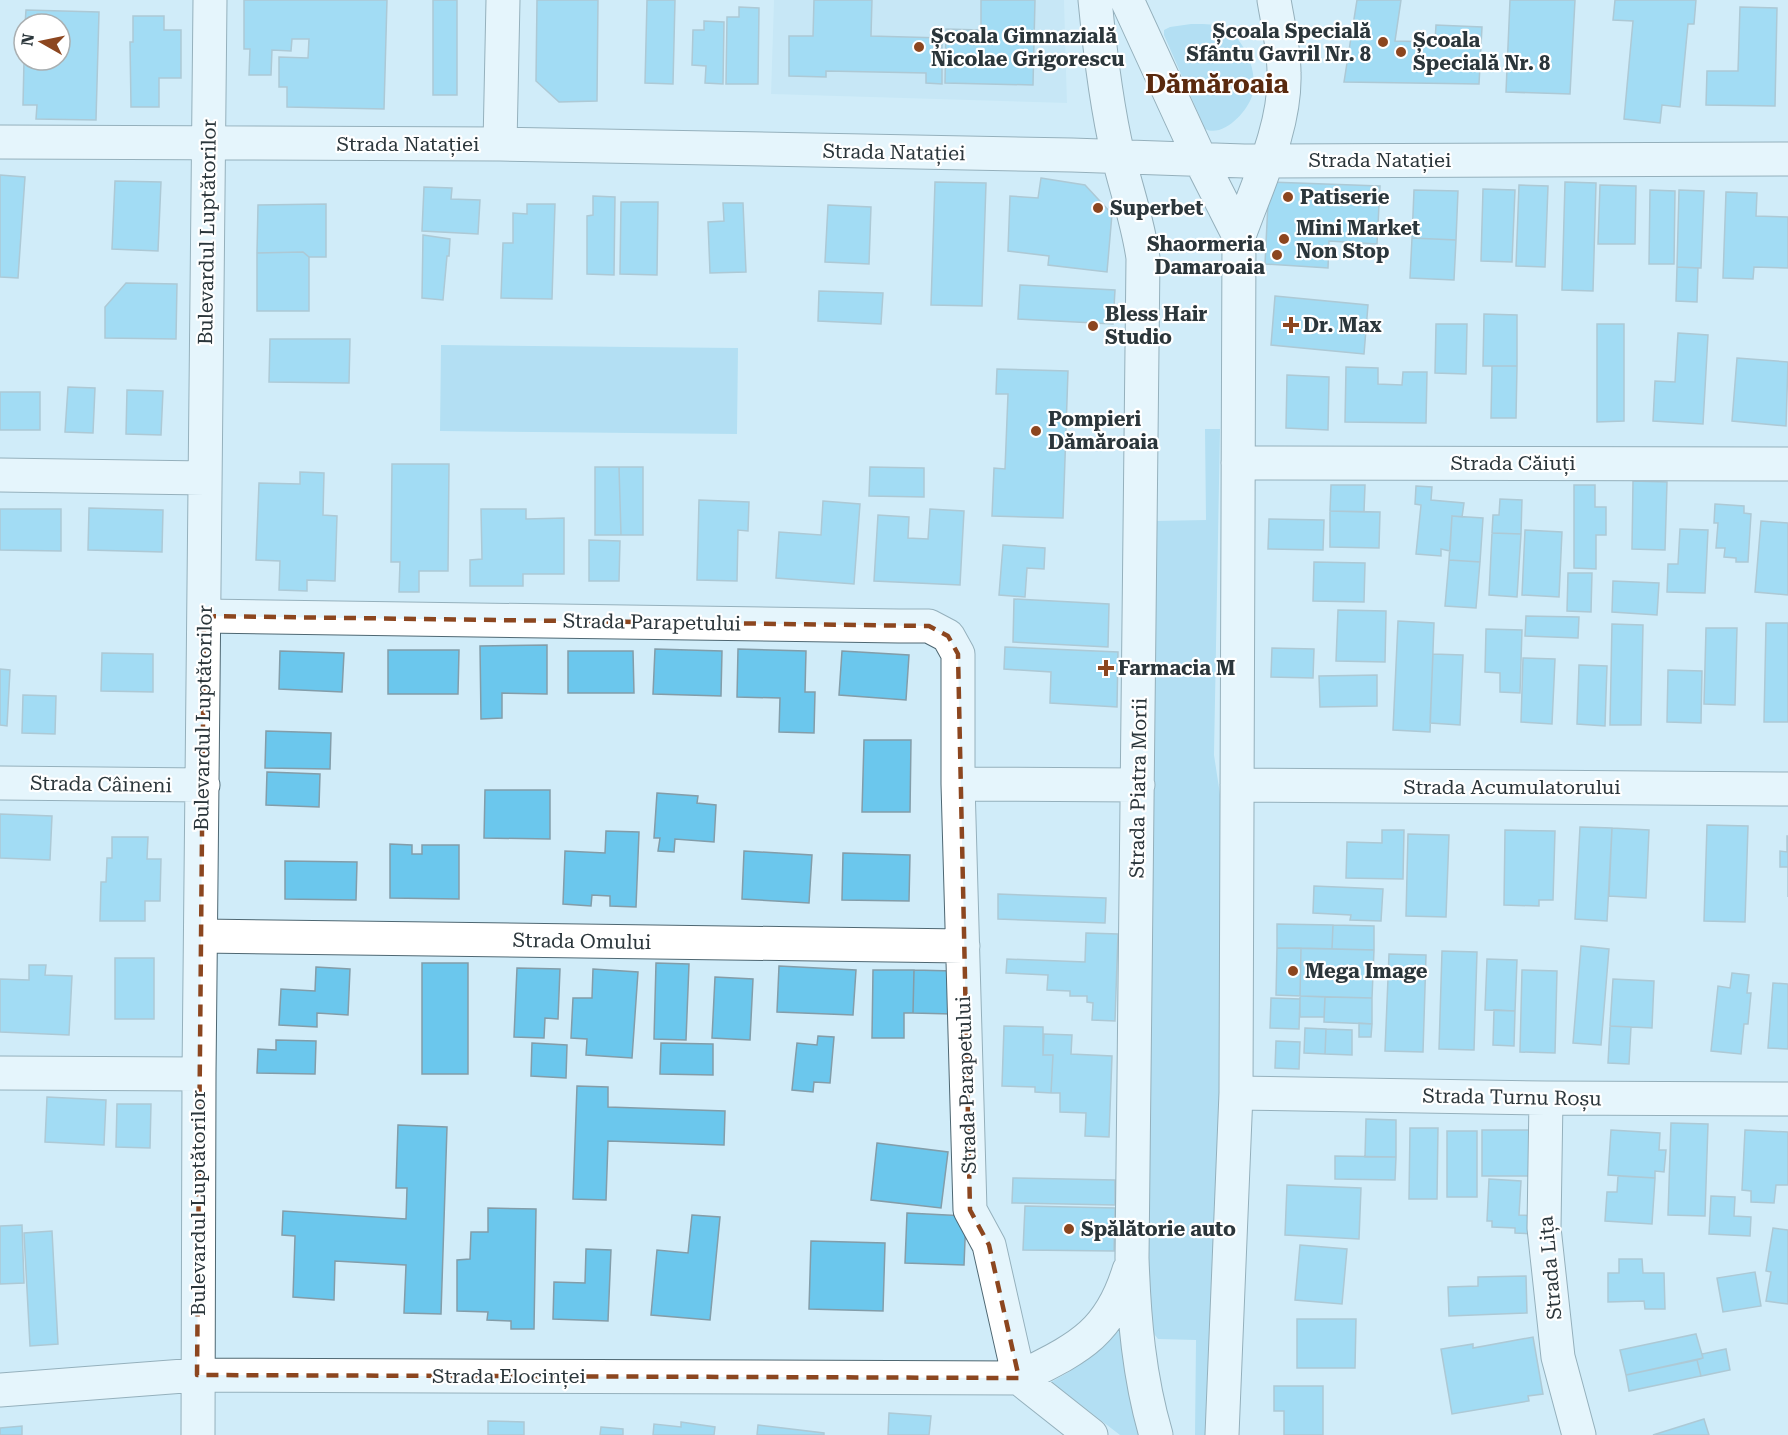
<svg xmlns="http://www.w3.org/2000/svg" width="1788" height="1435" viewBox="0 0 1788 1435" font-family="'Roboto Serif',serif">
<rect width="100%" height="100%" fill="#d0ecf9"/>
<path fill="#bde1f1" d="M774,0H1064L1067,103L771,94Z"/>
<path fill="#90cfea" d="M1191,24C1203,24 1217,23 1227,30C1246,41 1259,75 1252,96C1247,112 1223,138 1205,129L1164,35V30L1170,27Z
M441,345L738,348L737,434L440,431Z
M1205,429H1220L1214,755L1226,834L1220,1435H1195L1196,1340L1158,1339L1154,1334L1147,1287L1154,521L1206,520Z
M1129,1306L1148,1435H1120L1051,1382L1069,1372L1090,1355Z"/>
<path fill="#6bc7ed" stroke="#839da9" stroke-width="1.5" d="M244,0H387L384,109L287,107V87H279V57L308,58L309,39H292L291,51L272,50L271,75H249L250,49H244Z
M433,0H457V95H433Z
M537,0H598L597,101L559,102L536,81Z
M647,0H675L673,84L645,83Z
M814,0H872L871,36L942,38V84L926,83V73L826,71V77L789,76V36H813Z
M981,0H1035L1033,85L945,83L946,29L981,30Z
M1357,0H1401L1395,41L1435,42L1436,25L1482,27L1479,84L1344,82Z
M1510,0H1575L1570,94L1506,92Z
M1615,0H1696L1694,24H1688L1680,107L1662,105L1660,123L1624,119L1633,21L1613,20Z
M739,7L759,8L758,84H726L727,17H739Z
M1740,7L1777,8L1775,106L1706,105L1707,71H1738Z
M26,10L99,12L96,120L36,119L37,105H23L24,60H60V24H25Z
M133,16H164V30H181V78H159V107H131L130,42H133Z
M704,21L724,22L723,84L705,83L706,66L692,65L693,30H704Z
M0,175L25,177L18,278L0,277Z
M1041,178L1085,185L1112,214L1107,272L1048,265L1049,256L1008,251L1010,196L1038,198Z
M115,181L161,182L158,251L112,249Z
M935,182L986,183L982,306L931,305Z
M1269,182L1380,186L1377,244L1329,241L1328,268L1265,264Z
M1565,182L1596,183L1593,291L1562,290Z
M1519,185L1548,186L1545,267L1516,266Z
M1600,185L1636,186L1635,244H1598Z
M424,187L452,188L451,199L480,200L478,234L422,231Z
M1483,189L1515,190L1512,262L1481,261Z
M1414,190L1458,191L1456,240L1412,238Z
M1650,190L1675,191L1674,264H1649Z
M1679,190L1704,191L1701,268L1677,267Z
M1726,192L1757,193L1756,216L1788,217V268L1754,267L1753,279L1723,278Z
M593,196L615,197L614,275L587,274V216L593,215Z
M621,202H658L657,275L620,274Z
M723,203H743L746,272L710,273L708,222L724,221Z
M326,204V257H309L303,252L257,253L258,205Z
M527,204H555L552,299L501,298L503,243H513V213L527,214Z
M828,205L871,207L869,264L825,262Z
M423,235L450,239L449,256H447L443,300L422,298Z
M1412,238L1456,240L1454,280L1410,278Z
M303,252L309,257V311H257V253Z
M1677,267L1698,268L1697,302L1676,301Z
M126,283L177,284L176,339L105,338V307Z
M1020,285L1115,290L1113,324L1018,319Z
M819,291L883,293L881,324L818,321Z
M1275,296L1368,305L1364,354L1271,345Z
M1484,314L1517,315V366H1483Z
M1436,324H1467L1466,374L1435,373Z
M1597,324H1624V421L1597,422Z
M1678,333L1708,335L1703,424L1653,421L1655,381L1675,382Z
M270,339H350L349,383L269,382Z
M1737,358L1788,362L1786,426L1732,421Z
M1492,366H1517L1516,418H1491Z
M1346,367L1378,368V384L1402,385L1403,372H1427L1426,423L1345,422Z
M997,369L1068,371L1063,518L992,516L994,468L1005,469L1008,394H996Z
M1287,375L1329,377L1328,430L1286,428Z
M68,387L95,388L93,433L65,432Z
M127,390L163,391L161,435L126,434Z
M0,392H40V430H0Z
M392,464H449L448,571H419V592H399L400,562H391Z
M595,467H619L621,535H595Z
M619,467H643V535H621Z
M870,467L924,468V497L869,496Z
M300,472L324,473L323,515L337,516L335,581L307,580V591L279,590L280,561L256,560L259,483L300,484Z
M1633,481L1667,482L1665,550L1632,549Z
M1331,485H1365L1364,512L1330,511Z
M1574,485H1595V507H1606V535H1596V569L1574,568Z
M1416,486L1432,487L1431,500L1464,503L1462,517L1452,516L1450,551L1441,549V556L1416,554L1421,505L1415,504Z
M1500,499L1522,500L1521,534L1492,533L1493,515H1499Z
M699,500L749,502L748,531L738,530L737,581L697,580Z
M823,501L860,504L854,584L776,578L779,532L821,535Z
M1715,504L1744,506V513L1751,514L1748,562H1736V558L1724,557L1725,548H1716L1718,523H1714Z
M89,508L163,510L162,552L88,550Z
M0,509H61V551L0,550Z
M481,509H526V519L564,518V574H523V586H470V560L482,559Z
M930,509L964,511L960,585L874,581L878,515L909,517L908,538L928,539Z
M1330,511L1380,512L1379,548L1330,547Z
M1452,516L1483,518L1480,562L1449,560Z
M1269,519L1324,520L1323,550L1268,549Z
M1761,521L1788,523V595L1755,592Z
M1680,529L1708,530L1705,593L1667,592L1668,564H1678Z
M1525,530L1562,532L1559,597L1522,595Z
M1492,533L1521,534L1517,597L1489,595Z
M589,540L620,541L619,581H589Z
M1003,545L1045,548L1044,569L1027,568L1025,597L999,595Z
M1449,560L1480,562L1476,608L1445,606Z
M1314,562L1365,563L1364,602L1313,601Z
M1568,573H1592L1591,612L1567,611Z
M1613,581L1659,583L1657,615L1612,612Z
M1014,599L1109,604L1108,647L1013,642Z
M1338,610L1386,611L1385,662L1336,661Z
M1526,616L1579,617L1578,638L1525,636Z
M1398,621L1434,623L1430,732L1393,730Z
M1766,623H1788V722H1764Z
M1612,624L1643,625L1641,725H1610Z
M1706,628H1737L1735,705L1704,704Z
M1486,629L1522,630L1520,693L1500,692V673L1485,672Z
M547,645V694L502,693V718L481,719L480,646Z
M1005,647L1118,652L1117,707L1050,703L1051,672L1004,669Z
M1272,648L1314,649L1313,678L1271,677Z
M655,649L722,651L721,696L653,694Z
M738,649L806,651L805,692H815L814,733L779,732L780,698L737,697Z
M388,650H459L458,694H388Z
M280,651L344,653L342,692L279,689Z
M568,651H633L634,693H568Z
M842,651L909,655L906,700L839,695Z
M102,653L153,654V692L101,691Z
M1433,654L1463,655L1460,725L1430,723Z
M1523,658L1555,659L1552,724L1521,722Z
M1579,665L1607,666L1605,726L1577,724Z
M0,669L10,670L7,726L0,725Z
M1668,670L1702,671L1701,723L1667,722Z
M1377,675V706L1320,707L1319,676Z
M23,695L56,696L55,734L22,733Z
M266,731L331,733L330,769L265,768Z
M864,740H911L910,812H862Z
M267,772L320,774L319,807L266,805Z
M485,790H550V839L484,838Z
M657,793L698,796L697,803L716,805L714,842L675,839L674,852L658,851L660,838H654Z
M0,814L52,816L50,860L0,858Z
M1707,825L1748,826L1745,922L1704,921Z
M1580,827L1612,828L1607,921L1575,919Z
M1612,828L1649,830L1646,898L1609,896Z
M1382,830H1404L1403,879L1346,878L1347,842L1382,843Z
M1505,830L1555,831L1553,900H1539V906L1504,905Z
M606,831L639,832L636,907L610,906V896L592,895L591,906L563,904L565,851L605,853Z
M1408,834L1449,835L1446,917L1406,916Z
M1787,836H1788V897V867H1780V851L1787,852Z
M112,837H148L147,859H161L160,901H145V921H100L101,882H106L107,858H112Z
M390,844L412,845V854H422V845H459V899L390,898Z
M744,851L812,855L809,903L742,899Z
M843,853L910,855L909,901L842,900Z
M285,861L357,862L356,900L285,899Z
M1314,886L1383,889L1381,921L1350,920L1351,915L1313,913Z
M998,894L1106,898L1105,923L998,919Z
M1277,924L1333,925L1332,949L1277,948Z
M1333,925L1374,926V950L1332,949Z
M1086,933L1118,934L1115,1021L1092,1020L1093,1003L1087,1002V996H1070V991L1047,990L1048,975L1006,973L1007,959L1085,962Z
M1581,946L1609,949L1601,1045L1573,1043Z
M1277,948H1301L1300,996L1276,995Z
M1301,948L1374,950L1372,998L1300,996Z
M1442,951L1477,952L1474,1050L1439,1049Z
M1389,954L1426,955L1423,1052L1385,1051Z
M115,958H154V1019H115Z
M1487,959L1517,960L1515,1011L1485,1010Z
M422,963H468V1074H422Z
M656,963L689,964L686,1040L654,1039Z
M29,965H46L45,975L72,976L69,1035L0,1032V979L29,980Z
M779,966L856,970L853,1015L777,1012Z
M316,967L350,969L348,1015L317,1013V1027L279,1025L281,989L315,991Z
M517,968L560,969L558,1019L545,1018L544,1038L514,1037Z
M593,969L638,972L632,1058L586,1055L587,1039L571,1038L573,998H592Z
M873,970H914L913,1013H904V1038H872Z
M914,970L953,971L952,1014L913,1013Z
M1522,970L1557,971L1555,1053L1520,1052Z
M1732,973L1749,975L1747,993H1751L1748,1024H1744L1741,1054L1711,1051L1718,986L1730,988Z
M715,977L753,979L750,1040L712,1038Z
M1613,979L1654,981L1652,1028L1610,1026Z
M1773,983L1788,984V1049L1768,1048Z
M1300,996L1325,997L1324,1017H1300Z
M1325,997L1372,998V1024L1324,1022Z
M1271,998L1300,999L1299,1029L1270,1028Z
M1494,1010L1515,1011L1514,1046L1493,1045Z
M1359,1023L1372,1024L1371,1037H1359Z
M1004,1026L1043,1027V1055H1053L1051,1093L1035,1092V1087L1002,1086Z
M1610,1026L1631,1027L1629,1064L1608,1063Z
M1305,1028L1326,1029L1325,1054L1304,1053Z
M1326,1029L1352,1030V1055L1325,1054Z
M1044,1034L1072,1035L1071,1054L1112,1056L1109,1137L1085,1136L1086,1113L1060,1112V1093H1051L1053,1055H1043Z
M818,1036L834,1037L830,1083L814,1082L813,1092L792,1090L797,1043L817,1045Z
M276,1040L316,1041L315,1074L257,1073L258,1049L276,1050Z
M1276,1041L1300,1042L1299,1069L1275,1068Z
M532,1043L567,1045L566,1078L531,1076Z
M661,1043L713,1044V1075L660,1074Z
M577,1086L608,1087V1107L725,1111L724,1145L608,1141L606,1200L573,1199Z
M47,1097L106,1100L104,1145L45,1142Z
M117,1104H151L150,1148L116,1147Z
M1366,1119L1396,1120V1157H1365Z
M1671,1123L1708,1124L1705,1216L1668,1215Z
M398,1125L447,1127L441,1314L404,1313L406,1265L335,1261L334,1300L293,1297L295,1236L282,1235L283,1211L406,1219L407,1188H396Z
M1410,1128H1438L1437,1199H1409Z
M1482,1130H1540V1176H1482Z
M1611,1130L1660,1133L1659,1150H1666L1664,1172L1655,1171V1178L1608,1175Z
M1745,1130L1788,1132V1185H1776L1774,1203L1751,1202V1191L1742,1190Z
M1447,1131H1477V1197H1447Z
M877,1143L948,1152L941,1208L871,1200Z
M1335,1156L1396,1157L1395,1180L1335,1179Z
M1618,1176L1655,1178L1652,1224L1605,1221L1607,1192H1617Z
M1013,1178L1115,1180V1205L1012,1203Z
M1489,1179L1521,1181L1519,1215L1538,1216L1537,1234L1515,1233V1228L1492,1227V1221H1487Z
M1287,1185L1361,1188L1359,1239L1285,1235Z
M1711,1196L1735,1197L1734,1216L1751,1217L1750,1236L1709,1234Z
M1025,1206L1115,1208L1114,1251L1023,1250Z
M488,1208L536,1209L534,1329H511V1321L487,1320L488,1312L457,1311V1260L470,1259L471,1232H488Z
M907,1213L966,1216L964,1265L905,1263Z
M692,1215L720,1217L710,1320L651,1315L657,1250L688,1253Z
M22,1225L24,1283L0,1284V1226Z
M1773,1228L1788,1230V1304L1766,1301L1771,1272L1766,1271Z
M52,1231L58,1344L30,1346L24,1233Z
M811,1241L885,1243L883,1311L809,1309Z
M1300,1245L1347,1249L1342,1304L1295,1300Z
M586,1249L611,1250L608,1321L553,1319L554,1282L585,1283Z
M1619,1259H1642L1643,1273H1664L1665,1309H1645L1644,1301L1608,1302V1273H1619Z
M1755,1272L1761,1306L1723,1312L1717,1278Z
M1526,1276L1527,1313L1449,1316L1448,1287L1478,1286V1277Z
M1297,1319H1356L1355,1368H1297Z
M1696,1334L1703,1358L1626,1375L1620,1350Z
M1533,1337L1543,1394L1528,1396L1529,1401L1452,1414L1441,1349L1473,1344V1348Z
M1726,1349L1730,1370L1701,1376L1697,1360L1703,1358L1702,1354Z
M1697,1360L1701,1376L1629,1391L1626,1375Z
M1274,1386H1323V1435H1284V1411H1274Z
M889,1413L931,1416L929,1435H888Z
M1704,1419L1709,1435H1653Z
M488,1421L524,1422V1435H488Z
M681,1422L715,1427L714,1435H653L654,1424L681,1427Z
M758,1425L824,1433V1435H757Z
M22,1426V1435H0V1428Z
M601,1427L623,1429V1435H600Z"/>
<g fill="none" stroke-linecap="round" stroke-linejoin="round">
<g stroke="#4e6772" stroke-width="35">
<path id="minor" d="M1095,0C1100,52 1106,104 1118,155C1126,189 1138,222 1143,258L1132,1258C1134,1318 1139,1377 1156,1435
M1127,0L1201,161L1239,236
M0,142L500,144L1072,155L1244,161L1788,159
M500,144L503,0
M1238,463L1788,464
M0,475L205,478
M204,616L899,626H929L948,636L958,654V784L970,1210L989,1245L1019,1378
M0,783L203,785
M958,784L1138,785
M1237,785L1788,789
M201,936L963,946
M0,1073L199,1074
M1236,1093L1546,1098L1788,1099
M1546,1098L1544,1228L1558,1357L1579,1435
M1019,1378L1091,1435
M0,1390L197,1375L1019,1378C1076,1349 1109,1336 1129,1270
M198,1435L199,1074L210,0
M1222,1435L1236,1093L1239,236C1257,185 1286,127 1284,73C1284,49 1278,24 1274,0"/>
</g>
<use href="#minor" stroke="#fff" stroke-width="33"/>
</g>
<path d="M0 0H1788V1435H0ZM204,616L929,626L948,636L958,654L970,1210L989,1245L1019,1378L197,1375Z" fill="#d0ecf9" fill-opacity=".55" fill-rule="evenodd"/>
<path fill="none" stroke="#8c461f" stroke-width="4.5" stroke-dasharray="12 8" stroke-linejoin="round" d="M204,616L929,626L948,636L958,654L970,1210L989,1245L1019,1378L197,1375Z"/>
<g fill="#8c461f" stroke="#fff" stroke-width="2">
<circle cx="1383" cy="42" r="6"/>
<circle cx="919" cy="47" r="6"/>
<circle cx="1401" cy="52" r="6"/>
<circle cx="1288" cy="197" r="6"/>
<circle cx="1098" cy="208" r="6"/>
<circle cx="1284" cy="239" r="6"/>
<circle cx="1277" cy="255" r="6"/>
<path d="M1288 316h6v6h6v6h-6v6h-6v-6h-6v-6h6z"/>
<circle cx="1093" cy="326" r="6"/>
<circle cx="1036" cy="431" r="6"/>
<path d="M1103 659h6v6h6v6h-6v6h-6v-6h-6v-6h6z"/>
<circle cx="1293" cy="971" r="6"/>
<circle cx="1069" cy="1229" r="6"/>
</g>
<g text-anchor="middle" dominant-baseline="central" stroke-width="4.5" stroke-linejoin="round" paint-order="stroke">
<g font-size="20" font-weight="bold" fill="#2b363b" stroke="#fff" text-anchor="start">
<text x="1371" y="31" text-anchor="end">Școala Specială<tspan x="1371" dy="23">Sfântu Gavril Nr. 8</tspan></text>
<text x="931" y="36">Școala Gimnazială<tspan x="931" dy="23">Nicolae Grigorescu</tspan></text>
<text x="1413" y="40">Școala<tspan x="1413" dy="23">Specială Nr. 8</tspan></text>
<text x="1300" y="197">Patiserie</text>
<text x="1110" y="208">Superbet</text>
<text x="1296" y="228">Mini Market<tspan x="1296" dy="23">Non Stop</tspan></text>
<text x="1265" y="244" text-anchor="end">Shaormeria<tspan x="1265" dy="23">Damaroaia</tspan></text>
<text x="1105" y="314">Bless Hair<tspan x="1105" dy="23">Studio</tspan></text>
<text x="1303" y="325">Dr. Max</text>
<text x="1048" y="419">Pompieri<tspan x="1048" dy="23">Dămăroaia</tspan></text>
<text x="1118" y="668">Farmacia M</text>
<text x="1305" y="971">Mega Image</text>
<text x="1081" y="1229">Spălătorie auto</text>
</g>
<g font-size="20" fill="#2b363b" stroke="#fff">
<text x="408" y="144">Strada Natației</text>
<text transform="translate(894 152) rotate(1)">Strada Natației</text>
<text x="1380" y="160">Strada Natației</text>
<text transform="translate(207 232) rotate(-89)">Bulevardul Luptătorilor</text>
<text x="1513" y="463">Strada Căiuți</text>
<text transform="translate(652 622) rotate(1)">Strada Parapetului</text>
<text transform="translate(203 718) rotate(-89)">Bulevardul Luptătorilor</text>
<text transform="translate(101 784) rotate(1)">Strada Câineni</text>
<text x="1512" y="787">Strada Acumulatorului</text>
<text transform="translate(1138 788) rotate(-89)">Strada Piatra Morii</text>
<text transform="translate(582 941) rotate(1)">Strada Omului</text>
<text transform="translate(966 1085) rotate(-92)">Strada Parapetului</text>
<text transform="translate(1512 1097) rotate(1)">Strada Turnu Roșu</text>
<text transform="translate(198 1203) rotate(-90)">Bulevardul Luptătorilor</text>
<text transform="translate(1550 1268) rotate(-95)">Strada Lița</text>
<text x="509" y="1376">Strada Elocinței</text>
</g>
<g font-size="26" font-weight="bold" fill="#5a2a0f" stroke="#fff">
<text x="1217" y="84">Dămăroaia</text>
</g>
</g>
<g transform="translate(42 42) rotate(279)"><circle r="28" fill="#ffffff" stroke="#aaafb1" stroke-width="1.5"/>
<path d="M0-4.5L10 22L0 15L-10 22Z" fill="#8c461f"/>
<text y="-9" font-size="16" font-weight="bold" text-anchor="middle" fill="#2b363b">N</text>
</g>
</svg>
